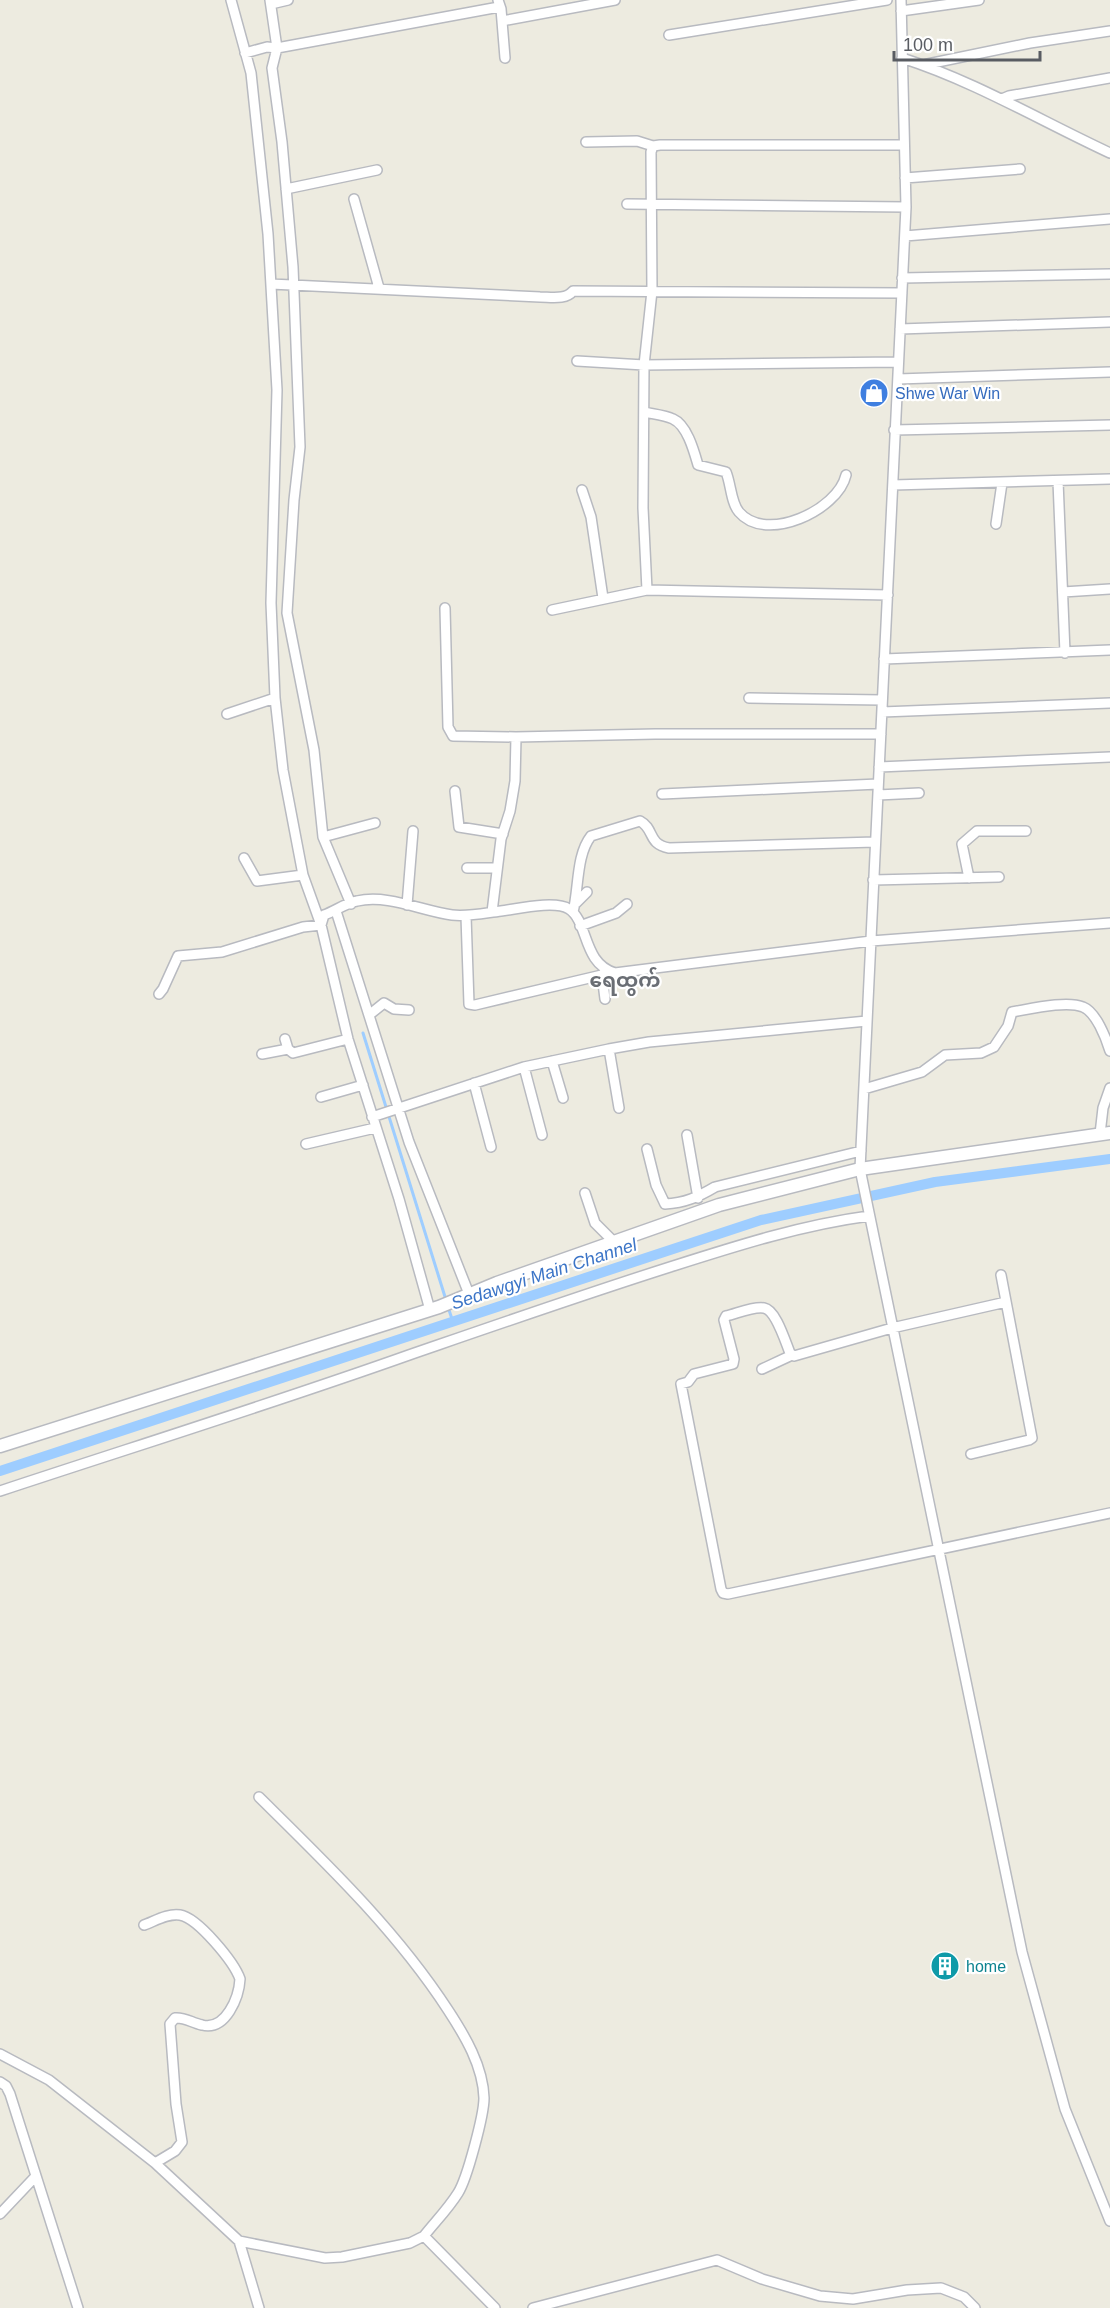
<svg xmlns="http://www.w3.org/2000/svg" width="1110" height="2308" viewBox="0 0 1110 2308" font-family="Helvetica,'Noto Sans Myanmar',sans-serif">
<rect width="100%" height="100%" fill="#edebe0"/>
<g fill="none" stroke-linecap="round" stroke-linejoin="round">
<path stroke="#9ecdff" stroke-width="3" d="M363,1033L446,1300
M448,1307L453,1322"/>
<path stroke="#9ecdff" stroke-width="10" d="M0,1471L761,1220L935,1182L1110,1159"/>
<g stroke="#b8bac0" stroke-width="12">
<path id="minor" d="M231,0L251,73L268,234L277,390L271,603L275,698L283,770L303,875L321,925L348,1039L399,1199L430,1310
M498,0L501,9L505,58
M901,0L906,207L860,1169L1022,1952L1065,2109L1110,2221
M271,4L288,0
M901,11L979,0
M502,21L615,0
M669,35L887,0
M245,53L267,47L277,48L270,0
M902,58C974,81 1041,121 1110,153
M923,65L1030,43L1110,31
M1002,99L1009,96L1110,78
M586,142L637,141L653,146
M905,178L1020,169
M286,189L377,170
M354,199L379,288
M627,204L906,207
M905,236L1110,219
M902,278L1110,274
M271,284L540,297C551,297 566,300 573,291L902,293
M900,329L1110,322
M577,361L644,365L898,362
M898,379L1110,372
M644,412C653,414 665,415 673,419C687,425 694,451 698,465L726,472C731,484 731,503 739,512C766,544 838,510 846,475
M894,430L1110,425
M1058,481L1065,653
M893,485L1110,479
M582,490L591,517L603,598
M996,524L1002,483
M1063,592L1110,589
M888,595L647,590L643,508L644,365L652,291L651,152L653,146L660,145H904
M445,608L448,727L453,736L516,737L655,734H881
M552,610L647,590
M884,659L1110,650
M749,698L882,700
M882,712L1110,703
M227,714L275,698
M879,767L1110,757
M455,791L459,827L503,834
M662,794L878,784
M878,795L919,793
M323,837L375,823
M244,858L257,881L303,875
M467,868H497
M969,878L962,844L977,831H1026
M873,880L999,877
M576,903L587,892
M351,904L323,837L314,750L287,613L294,500L300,447L293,267L282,142L272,68L277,48L499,7
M407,905L413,831
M336,911L409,1142L469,1294
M492,912L501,839L510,811L515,781L516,737
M573,912C579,888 576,855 591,836L640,821C655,829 647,844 669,848L875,842
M466,916L469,1004L475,1005L602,975L606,970
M580,926L616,913L627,904
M602,975L605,999
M159,994L163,989L178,956L222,952L303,927L321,925L324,915C335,911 346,903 357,901C388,894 422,911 452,915C468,917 485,913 501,911C517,909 555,900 569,909C589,922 582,963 615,973L871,941L1110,923
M369,1015L384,1003L394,1009L409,1010
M285,1039L288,1049L293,1053L348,1039
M609,1049L619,1108
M262,1054L288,1049
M552,1061L563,1098
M524,1067L542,1135
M474,1083L491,1147
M864,1089L922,1072L945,1055L981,1053L994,1047L1008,1026L1012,1012C1030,1009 1067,1000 1083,1007C1096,1012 1106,1038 1110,1051
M321,1097L363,1085
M372,1117L524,1067L609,1049L649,1042L867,1021
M1100,1134L1103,1108L1110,1088
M687,1135L698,1198
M306,1144L375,1128
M647,1149L656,1185L665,1204C685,1203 698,1197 715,1187L861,1151
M585,1193L595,1223L613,1241
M1006,1302L892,1328L794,1356L790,1353C785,1341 776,1310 764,1308C753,1306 736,1314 726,1316L724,1320L734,1359L733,1364L694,1374L688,1382L681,1384L721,1589L723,1593L728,1594L1110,1513
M762,1369L792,1355
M971,1454L1029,1440L1032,1438L1001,1275
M0,1491C136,1446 274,1403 409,1355C496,1325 582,1295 670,1267C736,1246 801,1225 869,1216
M259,1797C327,1864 396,1930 448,2010C465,2036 483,2066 484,2098C484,2115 467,2179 458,2193C448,2209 435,2222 424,2236
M144,1925C155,1921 168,1913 180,1915C198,1918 234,1962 240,1979C239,1997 226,2031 202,2025C192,2023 185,2017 175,2018L170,2024L176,2104L182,2142L175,2151L155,2163
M0,2054L49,2080L155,2163L239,2241L325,2258L342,2257L410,2243L424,2236L495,2308
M0,2082L6,2086L10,2094L78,2308
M0,2214L35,2177
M239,2241L259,2308
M533,2308L717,2260L762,2279L820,2296L853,2299L907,2290L941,2288L964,2297L975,2308"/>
</g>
<g stroke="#b8bac0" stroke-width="15">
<path id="tertiary" d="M0,1446L439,1307L497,1283L719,1205L860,1169L1110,1133"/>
</g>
<use href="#minor" stroke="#fff" stroke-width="9"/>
<use href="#tertiary" stroke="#fff" stroke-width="12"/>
</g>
<defs>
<g id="shop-disc" transform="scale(1.5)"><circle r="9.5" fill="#3f7fe0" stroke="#fff"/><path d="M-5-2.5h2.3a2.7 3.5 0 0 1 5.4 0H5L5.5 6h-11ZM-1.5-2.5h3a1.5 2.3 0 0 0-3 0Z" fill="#fff"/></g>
<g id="building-disc" transform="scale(1.5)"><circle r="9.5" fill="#0f9aa8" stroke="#fff"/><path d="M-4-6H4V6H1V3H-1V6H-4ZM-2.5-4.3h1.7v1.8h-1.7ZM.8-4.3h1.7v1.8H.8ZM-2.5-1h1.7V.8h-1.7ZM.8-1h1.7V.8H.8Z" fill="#fff"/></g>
</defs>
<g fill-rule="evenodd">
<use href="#shop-disc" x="874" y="393"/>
<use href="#building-disc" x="945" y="1966"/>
</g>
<g text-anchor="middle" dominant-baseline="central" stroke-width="4.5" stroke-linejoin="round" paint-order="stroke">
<g font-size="16" fill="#366cbe" stroke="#fff" text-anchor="start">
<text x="895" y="393">Shwe War Win</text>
</g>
<g font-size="16" fill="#0d838f" stroke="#fff" text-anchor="start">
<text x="966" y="1966">home</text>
</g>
<g font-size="18" font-style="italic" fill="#3c75c7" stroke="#fff">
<text transform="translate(544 1274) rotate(-18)">Sedawgyi Main Channel</text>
</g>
<g font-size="20" font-weight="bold" fill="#6a6e74" stroke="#fff">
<text x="625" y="980">ရေထွက်</text>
</g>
</g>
<path d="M894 51v9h146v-9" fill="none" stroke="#595c62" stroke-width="3"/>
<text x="903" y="51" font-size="18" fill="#595c62" stroke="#ffffff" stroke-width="4.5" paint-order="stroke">100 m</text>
</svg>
